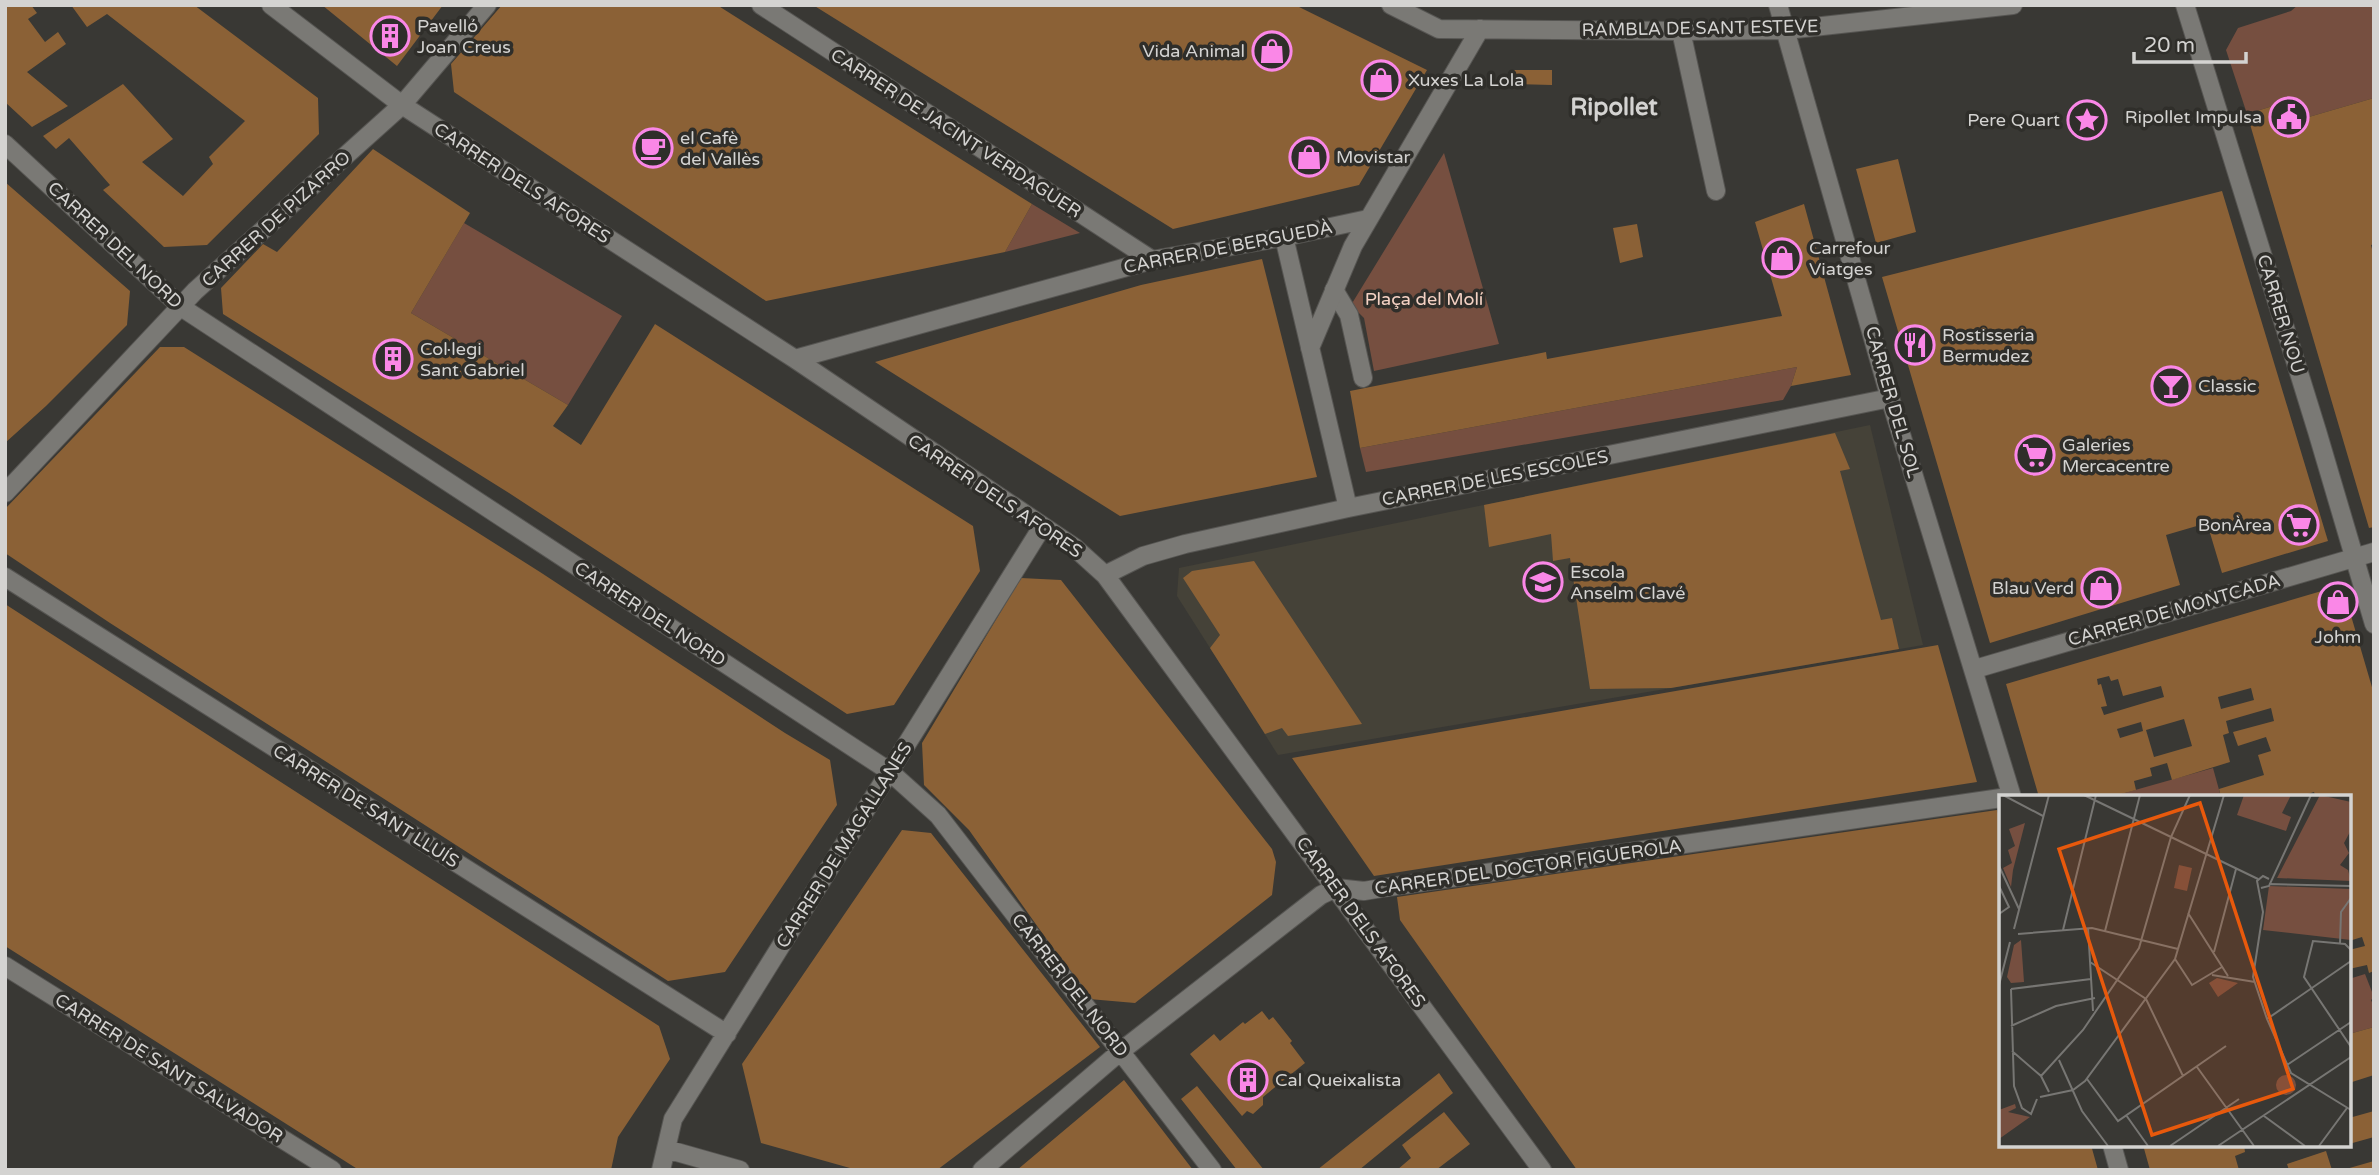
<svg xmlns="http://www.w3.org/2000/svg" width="2379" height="1175" viewBox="0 0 2379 1175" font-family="'Varela Round',sans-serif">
<rect width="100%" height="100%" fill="#393834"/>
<path fill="#454238" d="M1870,425L1923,645L1278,755L1177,596L1179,568Z"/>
<path fill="#764f40" d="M2298,5H2374V98L2295,121L2289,101L2247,114L2226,50L2238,28L2291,11Z
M1444,153L1499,344L1374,371L1364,318L1351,305Z
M1032,204L1080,233L1005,252Z
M464,223L622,316L568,405L411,313Z
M1797,367L1791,386L1783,400L1366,472L1360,448Z
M2213,768L2221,797H2122L2121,794Z
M2365,974L2374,997L2371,1000L2374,1007V1027L2349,1034V979Z"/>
<path fill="#8b6136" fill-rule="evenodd" d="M5,5H31L37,13L28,19L45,42L58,32L66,44L27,72L68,106L32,127L5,102Z
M71,5H194L318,98L319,134L207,245L164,247L103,190L110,185L69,138L56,149L43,136L123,84L173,139L142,162L183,196L213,164L209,157L245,121L107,14L87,27Z
M322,5H443L397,66Z
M502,5H717L1032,204L1005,252L766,301L454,92L451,64Z
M813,5H1295L1427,70L1359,185L1173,229Z
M1514,70H1552V85L1514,84Z
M2374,98V244L2371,245L2374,257V527L2369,528L2247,114L2289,101L2295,121Z
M373,149L470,213L411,313L568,405L553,426L581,445L655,324L973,526L980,571L894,705L847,714L509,493L223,314L221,288L263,244L277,252Z
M1898,159L1916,232L1876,243L1856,169Z
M5,182L130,291L127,325L46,406L5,443Z
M2222,191L2328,541L2222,573L2207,523L2166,535L2180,585L1990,643L1882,277Z
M1804,204L1851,375L1791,386L1797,367L1360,448L1350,391L1546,352L1547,359L1782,316L1755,222Z
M1637,224L1643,257L1620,263L1613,228Z
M1262,259L1317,477L1120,516L875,362L1141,285Z
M160,347H184L540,572L785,733L830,760L837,805L725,972L668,981L110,623L5,553V509Z
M1835,433L1850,469L1840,471L1881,620L1892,618L1899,649L1671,688L1590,689L1570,558L1553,561L1551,534L1489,547L1484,505Z
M1254,561L1362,724L1288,736L1282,728L1265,734L1210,648L1220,635L1183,578L1192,571Z
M1021,578L1061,580L1272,849L1276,862L1272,895L1135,1003L1089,999L969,830L924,785L922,743Z
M2342,585L2374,694V971L2369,973L2367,965L2349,969V950L2365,946L2362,937L2349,941V797H2316L2314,792L2298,797H2221L2219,789L2264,775L2258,755L2271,751L2266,737L2238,746L2233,732L2274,721L2271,708L2226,721L2229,733L2223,735L2230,762L2172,780L2167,763L2150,768L2152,776L2134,781L2136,790L2121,794L2122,797H2039L2006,684ZM2109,676L2111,681L2118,679L2123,696L2161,686L2164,697L2104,715L2101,707L2107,706L2101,684L2098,685L2097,679ZM2251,688L2254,700L2221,709L2218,697ZM2184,719L2192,746L2154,757L2146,730ZM2141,722L2143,731L2120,738L2117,729Z
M5,604L659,1026L670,1059L618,1137L611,1170H359L5,946Z
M1938,645L1977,782L1374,876L1292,758Z
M1997,810L2001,826V1145H2091L2098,1170H1577L1400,920L1397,897Z
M902,830L931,833L1100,1047L937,1170H857L761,1143L742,1064Z
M1262,1011L1269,1020L1273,1017L1292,1041L1290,1043L1305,1063L1263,1097V1105L1253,1114L1247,1111L1242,1116L1190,1054L1214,1034L1220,1041L1243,1022L1245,1024Z
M2374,1027V1075L2349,1083V1034Z
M1439,1073L1453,1093L1359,1170H1317Z
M1124,1080L1193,1170H1017Z
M1197,1086L1264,1170H1237L1181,1099Z
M2374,1111V1137L2349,1144V1118Z
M1444,1112L1470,1144L1436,1170H1397L1411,1158L1402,1145Z
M2143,1145H2244L2245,1152L2235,1156L2239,1170H2150Z
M2326,1151L2332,1170H2289L2287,1164Z
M2374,1161V1170H2346V1169Z"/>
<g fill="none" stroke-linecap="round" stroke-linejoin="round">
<g stroke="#565552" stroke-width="20">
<path id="lane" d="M1681,31L1716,191
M1334,290L1349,315L1363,378"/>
</g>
<g stroke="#565552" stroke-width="20">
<path id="street" d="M271,5L402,105L795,359L1074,547L1105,575L1542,1170
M761,5L1152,260
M1391,5L1439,29L1681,31L1786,30L2013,5
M1778,5L1890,398L2012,797
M2185,5L2317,431L2374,624
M5,144L181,307L889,771L938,815L1212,1170
M1284,237L1348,508
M1310,348L1353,246L1480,29
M795,359L1152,260L1284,237L1368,219
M5,493L195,291L402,105L487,5
M1105,575L1143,556L1185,544L1348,508L1890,398
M5,577L727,1034
M1975,669L2374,552
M5,966L332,1170
M2112,1145L2119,1170
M666,1149L740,1170
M661,1170L673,1119L1042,527
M982,1170L1121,1051L1321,895L1336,888L1364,891L1382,888L2001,798"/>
</g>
<use href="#lane" stroke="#7a7975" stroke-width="18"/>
<use href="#street" stroke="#7a7975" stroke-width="18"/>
</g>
<defs>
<g id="building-ring" transform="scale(2.0125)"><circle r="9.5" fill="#2f2e2a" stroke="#fa87e7" stroke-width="1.5"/><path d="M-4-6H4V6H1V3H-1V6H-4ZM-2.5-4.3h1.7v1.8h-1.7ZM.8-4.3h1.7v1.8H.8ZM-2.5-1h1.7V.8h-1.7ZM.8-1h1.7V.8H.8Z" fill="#fa87e7"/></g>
<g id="shop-ring" transform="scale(2.0125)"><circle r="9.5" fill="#2f2e2a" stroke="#fa87e7" stroke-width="1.5"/><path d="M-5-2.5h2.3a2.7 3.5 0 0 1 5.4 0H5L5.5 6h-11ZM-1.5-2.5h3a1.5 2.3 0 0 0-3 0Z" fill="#fa87e7"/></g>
<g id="civic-ring" transform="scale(2.0125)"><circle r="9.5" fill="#2f2e2a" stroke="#fa87e7" stroke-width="1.5"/><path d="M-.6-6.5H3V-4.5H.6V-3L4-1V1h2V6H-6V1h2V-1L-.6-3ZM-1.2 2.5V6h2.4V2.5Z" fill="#fa87e7"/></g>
<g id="sight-ring" transform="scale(2.0125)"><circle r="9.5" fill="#2f2e2a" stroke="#fa87e7" stroke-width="1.5"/><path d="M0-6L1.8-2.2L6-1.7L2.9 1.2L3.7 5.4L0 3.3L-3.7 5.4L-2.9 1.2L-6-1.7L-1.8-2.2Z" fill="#fa87e7"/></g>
<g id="cafe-ring" transform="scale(2.0125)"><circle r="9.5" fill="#2f2e2a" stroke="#fa87e7" stroke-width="1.5"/><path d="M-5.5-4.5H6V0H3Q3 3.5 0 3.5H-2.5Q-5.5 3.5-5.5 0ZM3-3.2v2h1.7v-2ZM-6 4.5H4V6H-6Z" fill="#fa87e7"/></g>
<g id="restaurant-ring" transform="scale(2.0125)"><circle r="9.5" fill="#2f2e2a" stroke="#fa87e7" stroke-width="1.5"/><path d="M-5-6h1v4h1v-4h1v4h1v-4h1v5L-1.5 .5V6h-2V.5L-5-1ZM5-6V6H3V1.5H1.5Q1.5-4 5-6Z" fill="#fa87e7"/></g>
<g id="bar-ring" transform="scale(2.0125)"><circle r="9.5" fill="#2f2e2a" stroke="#fa87e7" stroke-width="1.5"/><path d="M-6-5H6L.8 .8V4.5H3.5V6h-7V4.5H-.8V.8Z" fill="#fa87e7"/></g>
<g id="supermarket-ring" transform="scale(2.0125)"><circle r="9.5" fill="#2f2e2a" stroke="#fa87e7" stroke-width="1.5"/><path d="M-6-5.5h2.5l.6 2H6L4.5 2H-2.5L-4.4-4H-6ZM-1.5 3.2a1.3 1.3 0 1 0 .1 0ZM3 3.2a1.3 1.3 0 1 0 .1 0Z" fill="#fa87e7"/></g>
<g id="school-ring" transform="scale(2.0125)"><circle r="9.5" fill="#2f2e2a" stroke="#fa87e7" stroke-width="1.5"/><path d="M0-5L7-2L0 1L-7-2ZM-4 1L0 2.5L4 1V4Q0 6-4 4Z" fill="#fa87e7"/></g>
</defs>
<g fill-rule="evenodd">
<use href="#building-ring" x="390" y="36"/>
<use href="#shop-ring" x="1272" y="51"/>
<use href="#shop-ring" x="1381" y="80"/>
<use href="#civic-ring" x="2289" y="117"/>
<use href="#sight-ring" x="2087" y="120"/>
<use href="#cafe-ring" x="653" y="148"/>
<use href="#shop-ring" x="1309" y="157"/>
<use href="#shop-ring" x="1782" y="258"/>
<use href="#restaurant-ring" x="1915" y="345"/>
<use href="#building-ring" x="393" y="359"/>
<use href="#bar-ring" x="2171" y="386"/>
<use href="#supermarket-ring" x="2035" y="455"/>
<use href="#supermarket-ring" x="2299" y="525"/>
<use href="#school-ring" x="1543" y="582"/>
<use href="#shop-ring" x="2101" y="588"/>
<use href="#shop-ring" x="2338" y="602"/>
<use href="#building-ring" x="1248" y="1080"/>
</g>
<g text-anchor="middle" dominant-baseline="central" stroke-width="7" stroke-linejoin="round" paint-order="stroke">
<g font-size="18" fill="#d4d3d1" stroke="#2f2e2a" text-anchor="start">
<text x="417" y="26">Pavelló<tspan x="417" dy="21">Joan Creus</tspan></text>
<text x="1245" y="51" text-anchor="end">Vida Animal</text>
<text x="1408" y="80">Xuxes La Lola</text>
<text x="2262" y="117" text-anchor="end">Ripollet Impulsa</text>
<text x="2060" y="120" text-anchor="end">Pere Quart</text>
<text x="680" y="138">el Cafè<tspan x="680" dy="21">del Vallès</tspan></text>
<text x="1336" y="157">Movistar</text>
<text x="1809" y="248">Carrefour<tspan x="1809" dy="21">Viatges</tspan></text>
<text x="1942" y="335">Rostisseria<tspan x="1942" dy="21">Bermudez</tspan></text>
<text x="420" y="349">Col·legi<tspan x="420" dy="21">Sant Gabriel</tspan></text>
<text x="2198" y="386">Classic</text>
<text x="2062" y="445">Galeries<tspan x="2062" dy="21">Mercacentre</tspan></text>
<text x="2272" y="525" text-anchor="end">BonÀrea</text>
<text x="1570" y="572">Escola<tspan x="1570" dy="21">Anselm Clavé</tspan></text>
<text x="2074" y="588" text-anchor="end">Blau Verd</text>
<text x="2338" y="637" text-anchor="middle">Johm</text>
<text x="1275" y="1080">Cal Queixalista</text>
</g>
<g font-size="18" fill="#d4d3d1" stroke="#2f2e2a">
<text transform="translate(1700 28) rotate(-1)">RAMBLA DE SANT ESTEVE</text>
<text transform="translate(956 133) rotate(33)">CARRER DE JACINT VERDAGUER</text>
<text transform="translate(522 183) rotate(33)">CARRER DELS AFORES</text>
<text transform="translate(276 219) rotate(-42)">CARRER DE PIZARRO</text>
<text transform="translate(115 245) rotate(43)">CARRER DEL NORD</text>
<text transform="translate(1228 247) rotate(-11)">CARRER DE BERGUEDÀ</text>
<text transform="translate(2281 314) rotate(73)">CARRER NOU</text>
<text transform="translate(1893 402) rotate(74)">CARRER DEL SOL</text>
<text transform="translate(1495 478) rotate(-11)">CARRER DE LES ESCOLES</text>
<text transform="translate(995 496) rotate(34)">CARRER DELS AFORES</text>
<text transform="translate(2174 610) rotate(-16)">CARRER DE MONTCADA</text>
<text transform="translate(650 614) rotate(33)">CARRER DEL NORD</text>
<text transform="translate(366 806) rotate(32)">CARRER DE SANT LLUÍS</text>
<text transform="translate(844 845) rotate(-58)">CARRER DE MAGALLANES</text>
<text transform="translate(1528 867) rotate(-8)">CARRER DEL DOCTOR FIGUEROLA</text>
<text transform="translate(1361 922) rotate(54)">CARRER DELS AFORES</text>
<text transform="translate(1070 985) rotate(52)">CARRER DEL NORD</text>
<text transform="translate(169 1068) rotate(32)">CARRER DE SANT SALVADOR</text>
</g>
<g font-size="18" fill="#f5d2c4" stroke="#2f2e2a">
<text x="1424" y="299">Plaça del Molí</text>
</g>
<g font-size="24" font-weight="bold" fill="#d4d3d1" stroke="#2f2e2a">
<text x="1614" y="107">Ripollet</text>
</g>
</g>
<g transform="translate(1999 795)">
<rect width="352" height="352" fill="#393834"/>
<path d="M245,0H292L283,18L292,22L287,36L238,20ZM321,0L352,7V35L345,48L350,58L341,70L349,75L352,86L278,83ZM26,28L14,75L12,92L4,73L13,68L9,55L16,51L10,34ZM180,70L193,73L188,96L175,93ZM270,91L352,94V145L264,135ZM22,145L25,187L12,188L8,182L15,150ZM218,183L239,188L219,202L210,188ZM277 290a10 10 0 1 1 20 0a10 10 0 1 1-20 0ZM16,309L17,313L9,317L31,322L0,344V315Z" fill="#764f40"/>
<path fill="none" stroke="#777673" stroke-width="2" d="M4,0L44,21M85,0L259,84M0,71L20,114M270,84L264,81L258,86L264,117L254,182L268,224L292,278L352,315M270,89L352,91M0,91L10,112L0,119M262,93L270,91L312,0M189,118L229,181M89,133L94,216M15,134L50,0M64,135L97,0M106,136L141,0M19,139L93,133L179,154M341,149L342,117L352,103M352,155L346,149L314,146L305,182L352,252M215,157L237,74M176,164L193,190L223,172M91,167L147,204L184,281M213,180L256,187M0,190L11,147M12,194L15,291L23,313L32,319L38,304M12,194L92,184M268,224L352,166M12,231L57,211L96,203M13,256L42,281L50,297M60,265L83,316L109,351M288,270L352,227M198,272L255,351M42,281L84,235L140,153L172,42L191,0M88,284L119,326L227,251M41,302L74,295L86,286L176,164L225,0M127,320L149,351M265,321L306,351M171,351L240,304M219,351L352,262M320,351L348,313"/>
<path fill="#e8590c" fill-opacity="0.15" stroke="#e8590c" stroke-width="3.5" d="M201,8L294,294L153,340L60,54Z"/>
<rect width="352" height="352" fill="none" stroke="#d4d3d1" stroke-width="3.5"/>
</g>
<rect width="2379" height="1175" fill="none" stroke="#d4d3d1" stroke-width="14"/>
<path d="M2134 52v10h112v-10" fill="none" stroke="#d4d3d1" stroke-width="3.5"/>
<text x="2144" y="52" font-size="21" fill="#d4d3d1" stroke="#2f2e2a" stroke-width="5" paint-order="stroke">20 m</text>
</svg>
